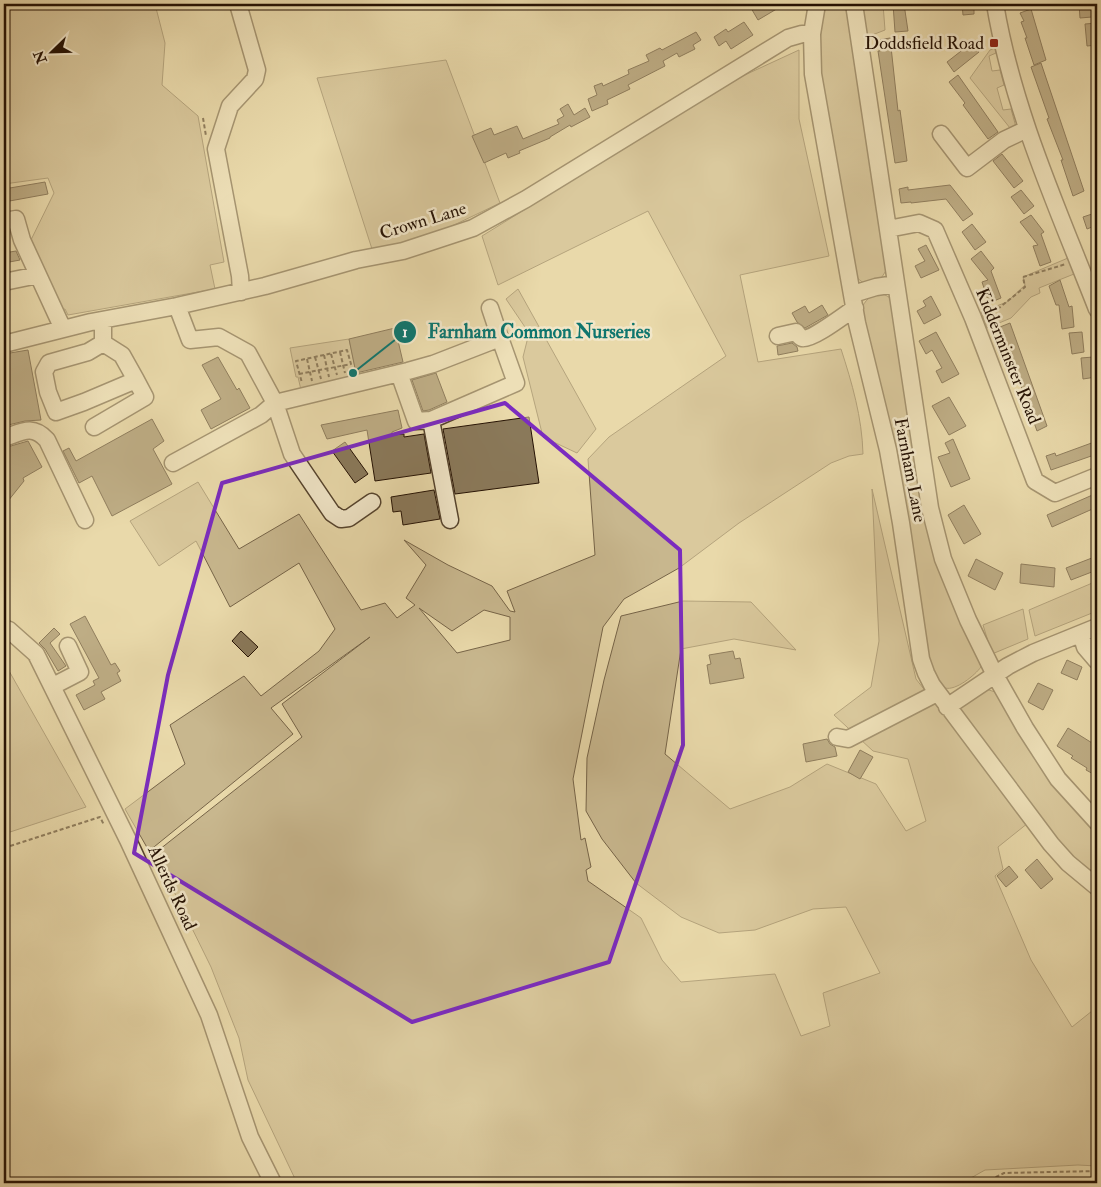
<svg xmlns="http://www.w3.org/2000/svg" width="1101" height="1187" viewBox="0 0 1101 1187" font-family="'IM FELL Double Pica',serif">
<rect width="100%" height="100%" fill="#e9d9aa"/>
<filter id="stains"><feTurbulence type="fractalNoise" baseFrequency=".004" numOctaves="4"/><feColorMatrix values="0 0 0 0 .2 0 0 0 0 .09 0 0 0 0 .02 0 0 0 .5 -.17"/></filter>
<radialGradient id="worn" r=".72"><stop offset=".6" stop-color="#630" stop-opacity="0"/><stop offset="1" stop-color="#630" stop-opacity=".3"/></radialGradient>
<path fill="#c8b78e" stroke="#766448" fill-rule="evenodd" d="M4,4H155L165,43L162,85L198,116L224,262L210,265L215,289L68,315L65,309L59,310L29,244L54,193L48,178L4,184Z
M824,4H850L887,269L880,280C866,284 863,286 854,273L818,60Z
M861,4H883L885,30L867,37Z
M995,48L996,53L989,56L992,71L1000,70L1004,85L997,88L1003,110L1011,109L1016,127L1010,128L970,78L990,50Z
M799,50V119L829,256L740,275L758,362L841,349C852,383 862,417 863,454L849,456L831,463L739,523L679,568L624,599L603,627L573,779L581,840L585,838L591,867L586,870L588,881L641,918L662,960L681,982L775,974L801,1036L830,1026L823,993L880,973L846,907L813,909L755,930L719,933L681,917L636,883L602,839L586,811L587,758L604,680L621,616L683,601L751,602L796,650L734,639L681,649L665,754L730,809L790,787L827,764L876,784L906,831L926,821L908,759L873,751L834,715L871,687L879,641L872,489L916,679L1028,823L998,847L1003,869L995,876L1031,960L1072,1027L1097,1007V1166L1078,1165L985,1170L962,1183H297L248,1080L239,1038L211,967L155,853L302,737L282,704L370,637L271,708L293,734L149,851L125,809L185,764L170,725L244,676L261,696L319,651L335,629L299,563L230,607L196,541L159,566L130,521L198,482L239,549L299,514L361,610L385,603L397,618L415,605L406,598L426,565L404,540L448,565L492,586L510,611L515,612L507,591L595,555L588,459L609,437L726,356L648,211L498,285L482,236L734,80ZM419,608L452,631L484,610L510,617V640L457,653Z
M446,60L500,203L429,237L372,249L317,78Z
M1068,258L1074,274L1039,288L1040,293L1031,297L1011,318L987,328L981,312L1007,302L1025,285L1023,277Z
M518,289L596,429L577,453L543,437L523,357L529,333L506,299Z
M881,293L889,297L893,307L913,443L981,667C975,675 956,691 945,688C938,687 934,680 930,675L859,316C863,303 867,296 881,293Z
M349,339L355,368L348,370L351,381L301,390L298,377H296L290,348Z
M1097,581V611L1035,636L1029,610Z
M1023,609L1028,639L992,654L983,625Z
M4,662L86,807L4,834Z
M986,689L995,692L1097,827V880L1068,856L960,714V707Z"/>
<path fill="#8a795a" stroke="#241103" d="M758,4H785L758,20L751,8Z
M893,4H904L908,31L895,32Z
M962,4H974V14L963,15Z
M1079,4H1091L1092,17L1080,18Z
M1031,9L1046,60L1034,65L1025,38H1027L1021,22L1024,21L1020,13Z
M744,22L753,35L731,49L726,41L719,46L714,37L726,29L728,32Z
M1097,23V45L1087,46L1085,24Z
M696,32L701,40L693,45L695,49L679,57L677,53L663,61L665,66L628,85L630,89L607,100L608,104L592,111L588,99L597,95L594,86L602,83L603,86L629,74L628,70L649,61L646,55L660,48L662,50Z
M896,37L898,46L891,47L898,111L900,110L907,161L895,163L878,51H880L878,40Z
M970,40L979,52L954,72L947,62L965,48L963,46Z
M1041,63L1084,191L1073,196L1061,160H1063L1047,119L1049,118L1031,67Z
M958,75L998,132L988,139L963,105L965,103L949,82Z
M568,104L574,115L585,108L590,117L571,127L570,125L550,137V138L519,151L520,153L508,158L506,153L484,163L472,136L491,128L494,135L517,126L523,139L559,124L557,120L564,116L560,109Z
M1002,154L1023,181L1014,188L993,161Z
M45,182L48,194L4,202V189Z
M950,185L973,214L963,221L946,199L911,203V202L901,203L899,189L908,187V190Z
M1021,190L1034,206L1024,214L1011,197Z
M1092,214L1093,216L1097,214V225L1087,229L1083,217Z
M1031,215L1044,232L1041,234L1051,262L1040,266L1033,246L1038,245L1020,222Z
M972,224L986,242L975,250L962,232Z
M926,245L939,270L921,278L915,266L925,261L918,249Z
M16,251L20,260L4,263V253Z
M981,251L994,268L991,271L1001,298L989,303L982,282L988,280L971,259Z
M1060,280L1069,307L1072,306L1074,327L1062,329L1059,305H1056L1049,286Z
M931,296L941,315L924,324L917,311L926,306L923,301Z
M822,305L828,315L805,328L797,322L792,313L805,306L809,313Z
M1010,323L1047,426L1037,431L1000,327Z
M395,328L403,362L356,373L349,339Z
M936,332L959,374L942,383L936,371L942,368L932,350L926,354L919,341Z
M1082,332L1084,352L1072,354L1069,333Z
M792,343L797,347L798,351L778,355L777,346Z
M28,350L41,420L25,421L4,426V354Z
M218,357L237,390L239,388L250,408L211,429L201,410L221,399L202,365Z
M1093,357L1096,377L1083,379L1081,358Z
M436,373L447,402L429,410L423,411L412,380Z
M949,397L966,426L949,435L932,406Z
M398,410L402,428L392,432V435L404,434V437L424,434L431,473L375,481L367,430L327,439L321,425Z
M529,417L539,483L455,494L443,429Z
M152,419L164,441L153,449L172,484L112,516L92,476L79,483L63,451L69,448L76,461Z
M953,439L970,479L951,487L938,457L950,453L945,443Z
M28,441L42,467L23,478L24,481L4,506V470L7,469L4,461V448Z
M1097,441V454L1051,470L1046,456L1055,453L1056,456Z
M345,442L368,474L355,483L332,451Z
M434,490L440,519L403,525L401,511L393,512L391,497Z
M1097,493V507L1052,527L1047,515Z
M964,505L981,534L964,544L948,515Z
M1097,556V570L1071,580L1066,568Z
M976,559L1003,573L995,590L968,576Z
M1021,564L1055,568L1054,587L1020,583Z
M85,616L111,665L115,663L120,671L117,673L121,681L101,692L105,699L84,710L76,695L95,685L93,681L99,678L70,624Z
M54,628L60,634L50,643L66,666L58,671L45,649L39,643Z
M241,631L258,647L248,657L232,641Z
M733,651L735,659L740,658L744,678L710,684L707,665L711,664L709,655Z
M1067,660L1082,667L1077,680L1061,673Z
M1038,683L1053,690L1043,710L1028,702Z
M1068,728L1097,746V776L1086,770L1087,768L1071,758L1073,756L1057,746Z
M827,739L830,744L835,747L837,756L806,762L803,744Z
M860,750L873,757L860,779L848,772Z
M1037,859L1053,879L1041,889L1025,870Z
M1009,866L1018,877L1006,887L997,876Z"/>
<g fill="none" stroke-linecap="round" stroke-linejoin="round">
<g stroke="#55432d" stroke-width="19">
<path id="minor" d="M238,4L257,70L255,79L230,106L216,149L240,276L241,292
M817,4L812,34L813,74L857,323L888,450L901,523L921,659L926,673L932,685L1051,844L1068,863L1097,887
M854,4L930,508L943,559L968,620L995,675L1025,728L1058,779L1097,822
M995,4C1013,111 1058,209 1097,309
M941,134L967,168L1004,140L1027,129
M4,221L16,219L22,240L63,329
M888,229L919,223L935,230L973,318L1035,481L1055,493L1097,476
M4,282L38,275
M853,294L876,287L896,284
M778,336L796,332C798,334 799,337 802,338C811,341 846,314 855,308
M103,343L122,355L136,380
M4,344L91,322L177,306L265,286L356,260L403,251L473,228L526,199L788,38L802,34H812
M399,373L416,421L431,420L516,383L500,338
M431,420L450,520
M94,427L145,397L136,380L84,402L56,412L48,392L44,372L49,363L88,352L103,343V320
M4,438C22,432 32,424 47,440L85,520
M173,463L261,415L275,403L248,353L219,337L190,340L177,306
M372,502L349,518L341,519L332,513L292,454L275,403L408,371L433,364L500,338L490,308
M4,628L9,630L36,654L128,840L209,1015L250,1137L273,1183
M1081,634L1085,647L1097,661
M53,686L80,672L68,646
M947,707L1008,666L1033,653L1097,627
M837,737L848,739L937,693"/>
</g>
<path stroke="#241103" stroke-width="2" stroke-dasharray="4 2.5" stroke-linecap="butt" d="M203,118L206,136
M985,313L999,308L1025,287L1023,277L1066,264
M340,352L345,373
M331,354L337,375
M324,355L329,377
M315,357L321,379
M307,359L312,381
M299,374L351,364L347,350L296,361L302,383
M4,848L100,817L104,825
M984,1183L1004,1173L1097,1171"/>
<use href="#minor" stroke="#f1e6c8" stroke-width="16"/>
</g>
<path d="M0 0H1101V1187H0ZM505,403L680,550L683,745L609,962L412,1022L134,853L168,675L222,483Z" fill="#e9d9aa" fill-opacity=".55" fill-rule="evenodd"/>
<path fill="none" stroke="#7b2cbf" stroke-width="4" stroke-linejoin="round" d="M505,403L680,550L683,745L609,962L412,1022L134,853L168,675L222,483Z"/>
<rect fill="#8f2418" stroke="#f1e6c8" stroke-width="2" x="989" y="38" width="10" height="10" rx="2.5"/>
<g text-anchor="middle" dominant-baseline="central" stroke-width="5" stroke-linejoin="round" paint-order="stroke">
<g font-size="18" fill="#241103" stroke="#f1e6c8" text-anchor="end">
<text x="984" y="43">Doddsfield Road</text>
</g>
<g font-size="18" fill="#241103" stroke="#f1e6c8">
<text transform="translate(423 221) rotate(-17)">Crown Lane</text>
<text transform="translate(1008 356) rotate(68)">Kidderminster Road</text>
<text transform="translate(910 470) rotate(79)">Farnham Lane</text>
<text transform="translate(172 888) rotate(65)">Allerds Road</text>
</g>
</g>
<path fill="none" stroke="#0f766e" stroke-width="2" d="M353 373L405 332"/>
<g fill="#0f766e" stroke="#f1e6c8" stroke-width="2">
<circle cx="353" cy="373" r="5"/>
<circle cx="405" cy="332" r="12"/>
</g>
<g font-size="15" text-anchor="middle" font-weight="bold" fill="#fff">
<text x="405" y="337">1</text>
</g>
<g font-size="19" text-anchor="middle" font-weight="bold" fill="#0f766e" stroke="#f1e6c8" stroke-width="5" stroke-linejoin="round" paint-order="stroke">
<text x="539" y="338">Farnham Common Nurseries</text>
</g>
<rect width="1101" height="1187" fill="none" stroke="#e9d9aa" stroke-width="20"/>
<rect x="5" y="5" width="1091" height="1177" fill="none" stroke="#241103" stroke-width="2.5"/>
<rect x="10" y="10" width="1081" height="1167" fill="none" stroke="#241103"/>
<g transform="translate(52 52) rotate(247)" stroke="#f1e6c8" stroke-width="4" paint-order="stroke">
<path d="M0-4L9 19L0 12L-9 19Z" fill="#241103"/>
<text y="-8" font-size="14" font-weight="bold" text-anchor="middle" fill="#241103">N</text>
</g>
<rect width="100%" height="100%" filter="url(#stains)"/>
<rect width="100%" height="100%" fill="url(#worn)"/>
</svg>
